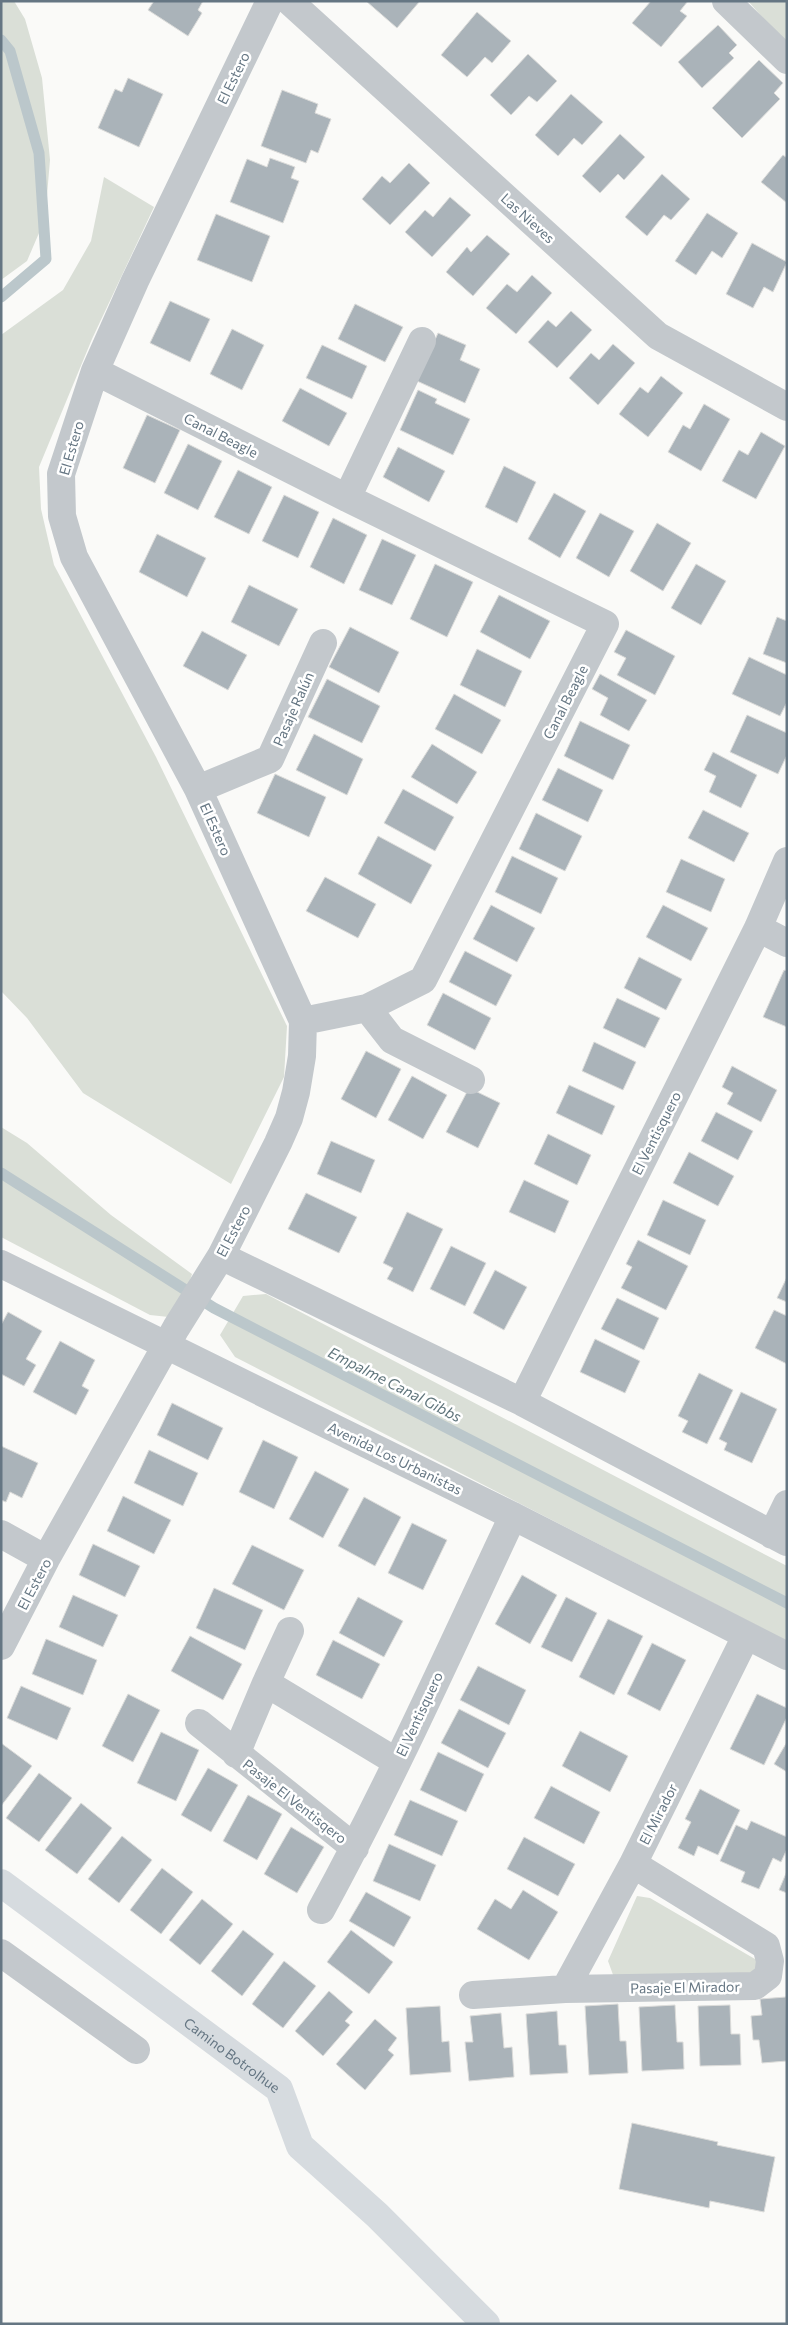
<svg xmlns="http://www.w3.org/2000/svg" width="788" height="2325" viewBox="0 0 788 2325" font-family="Commissioner,sans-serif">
<rect width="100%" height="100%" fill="#fafaf8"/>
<path fill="#dadfd7" d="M1,1H14L25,19L42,78L50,160L45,219L27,261L1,280Z
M749,1H787V46L749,2Z
M104,177L154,207L92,339L39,467L41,509L54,565L156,757L287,1026L284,1077L231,1184L83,1093L27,1018L1,991V335L63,290L91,241Z
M1,1127L27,1143L111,1215L192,1274L178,1318L150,1315L1,1237Z
M266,1294L787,1566V1641L235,1357L220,1335L243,1296Z
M637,1896L650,1898L767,1966L756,1976L616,1983L608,1961Z"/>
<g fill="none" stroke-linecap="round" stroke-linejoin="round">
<path stroke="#bbc7cb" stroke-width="11" d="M1,40L10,51L39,153L46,259L1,297
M1,1173L214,1308L787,1603"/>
</g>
<path fill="#aab3b9" stroke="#dcdcda" d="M154,1H203L198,10L202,13L188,36L148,10Z
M366,1H420L397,28Z
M651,1H688L680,11L687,16L661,47L632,23Z
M477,12L511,41L492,63L485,57L467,77L441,55Z
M718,25L737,45L729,53L734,58L702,88L678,62Z
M528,54L557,81L537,102L529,96L511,115L490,95Z
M759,60L783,83L774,93L780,99L742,138L712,108Z
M128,78L163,94L139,147L98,128L115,89L122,92Z
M282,90L318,104L315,113L331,119L318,153L311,150L306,163L261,146Z
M571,94L603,122L582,145L574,138L558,156L535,135Z
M620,134L645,157L624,180L618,174L600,193L582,176Z
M783,155L787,158V203L761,182Z
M270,158L295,167L291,178L299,181L283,223L230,202L247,159L267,167Z
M409,163L430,183L390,225L362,199L382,176L390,183Z
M662,174L690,199L671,220L664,215L647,236L625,217Z
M450,197L471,215L432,257L405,232L425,210L433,217Z
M707,213L738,233L722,258L712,251L696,275L675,261Z
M216,214L270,236L252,282L197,260Z
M487,235L510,254L473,296L446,272L467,247L471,252Z
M752,243L787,262L773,292L764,287L753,308L726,294Z
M532,275L552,293L516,334L486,308L507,284L517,292Z
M170,301L210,319L190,362L150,343Z
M355,304L403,327L385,362L338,339Z
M571,311L592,330L557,368L528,342L548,320L556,327Z
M232,329L264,345L242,390L210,374Z
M438,333L466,345L460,360L480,369L465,403L417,381Z
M613,344L635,363L598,405L569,378L591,353L599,360Z
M322,345L367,366L352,399L306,378Z
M661,376L683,393L648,437L619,414L640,387L648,393Z
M300,388L347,413L329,446L282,421Z
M418,390L437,399L435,403L470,419L453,455L400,430Z
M704,404L730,419L701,471L668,452L683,425L690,429Z
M147,415L180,430L155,483L123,468Z
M761,432L785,446L756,499L722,481L739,450L748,455Z
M188,444L222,461L198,510L164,493Z
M398,447L445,471L429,502L383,477Z
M504,466L536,482L517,523L485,507Z
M238,470L272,487L249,534L214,517Z
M554,493L586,511L560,558L528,539Z
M284,495L319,512L298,558L262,541Z
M600,513L634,531L609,577L576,558Z
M333,518L367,535L344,584L310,567Z
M657,523L691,543L663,591L630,571Z
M157,534L206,558L187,597L139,572Z
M382,539L416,555L392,605L359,590Z
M435,564L473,582L447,637L410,619Z
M696,564L726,581L701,625L671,608Z
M249,585L298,609L279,646L231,622Z
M499,595L550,621L530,659L480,632Z
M777,617L787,621V663L763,654Z
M350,627L399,652L379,693L329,667Z
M626,630L675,656L655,695L617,675L626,658L614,652Z
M202,631L247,655L228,690L183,666Z
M477,649L522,671L505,707L460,685Z
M749,657L787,675V702L780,716L732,694Z
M600,674L647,700L629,731L600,715L608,698L592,689Z
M327,679L380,706L362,743L308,717Z
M454,694L501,720L482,754L435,729Z
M747,715L787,733V755L778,774L730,752Z
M580,721L630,745L613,780L564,756Z
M314,734L363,759L347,795L296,770Z
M432,744L477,772L457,804L411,777Z
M713,752L757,775L741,808L709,792L716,776L704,770Z
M558,768L603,790L588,822L542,800Z
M275,774L326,797L309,837L257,813Z
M403,789L454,817L435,851L384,823Z
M703,810L749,833L734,862L688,838Z
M536,813L582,836L565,871L519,849Z
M378,836L432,865L411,904L358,874Z
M512,856L558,878L541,914L495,892Z
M681,859L725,879L711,912L666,892Z
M325,877L376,904L358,938L306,911Z
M491,905L535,928L517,962L473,939Z
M663,905L708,928L691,961L646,937Z
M465,951L512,975L496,1006L449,982Z
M639,957L682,979L666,1010L624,988Z
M784,970L787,971V1027L763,1017Z
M443,993L491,1018L475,1050L427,1025Z
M617,998L660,1018L645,1048L603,1028Z
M594,1042L636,1062L623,1090L582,1071Z
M366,1051L401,1069L376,1118L341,1099Z
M732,1066L777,1090L761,1122L727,1104L733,1093L722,1087Z
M412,1076L447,1095L423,1139L388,1120Z
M569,1085L615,1106L602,1135L556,1113Z
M469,1088L500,1103L478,1148L446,1132Z
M716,1112L753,1131L738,1160L701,1141Z
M548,1134L591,1155L577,1185L534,1164Z
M331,1141L375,1160L361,1193L317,1174Z
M689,1152L734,1176L718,1206L673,1183Z
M524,1180L569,1201L555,1233L509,1212Z
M306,1193L357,1217L339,1253L288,1229Z
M663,1200L706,1220L690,1255L647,1235Z
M407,1212L443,1229L413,1292L387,1279L393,1268L383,1263Z
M638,1240L688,1266L666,1310L621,1288L632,1267L626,1264Z
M451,1246L486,1263L465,1306L430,1289Z
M495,1270L527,1287L504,1330L473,1313Z
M787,1277V1302L777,1298Z
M617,1298L659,1318L644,1350L601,1329Z
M774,1310L787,1316V1364L755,1348Z
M8,1312L42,1331L26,1359L36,1365L24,1386L1,1374V1325Z
M595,1339L640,1361L625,1393L580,1372Z
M60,1341L95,1360L82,1386L89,1390L76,1415L33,1392Z
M699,1373L733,1390L707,1444L682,1432L688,1421L678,1416Z
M741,1392L777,1409L752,1463L724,1450L727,1443L719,1439Z
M172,1403L223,1428L208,1460L157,1435Z
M263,1440L298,1457L274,1509L239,1492Z
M1,1446L38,1463L22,1498L10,1492L6,1502L1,1500Z
M149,1450L198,1473L183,1506L134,1483Z
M315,1471L349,1489L323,1538L289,1519Z
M123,1496L171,1520L154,1554L107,1531Z
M364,1497L401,1517L375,1566L338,1546Z
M412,1523L447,1540L423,1590L388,1573Z
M93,1544L140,1566L125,1597L79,1575Z
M252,1545L304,1570L284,1610L232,1584Z
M522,1575L557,1595L530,1644L495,1624Z
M214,1588L263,1610L245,1650L196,1628Z
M73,1595L118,1615L103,1647L59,1627Z
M358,1597L403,1621L384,1657L339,1633Z
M566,1597L597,1613L572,1662L541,1647Z
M608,1619L643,1636L614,1695L579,1677Z
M190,1636L242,1664L223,1700L171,1671Z
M46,1639L97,1660L83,1695L32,1674Z
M333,1640L380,1664L362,1699L316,1675Z
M652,1643L686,1660L660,1711L627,1694Z
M478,1666L526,1690L509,1725L460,1700Z
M21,1686L71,1708L57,1740L7,1718Z
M128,1694L160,1710L133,1762L102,1746Z
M757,1694L787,1708V1717L764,1765L730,1749Z
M459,1709L506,1733L488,1768L441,1743Z
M580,1731L628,1756L610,1792L562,1766Z
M161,1732L199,1750L176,1801L137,1783Z
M787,1742V1772L774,1764Z
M1,1743L32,1766L1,1806Z
M438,1752L484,1774L466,1812L420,1790Z
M208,1768L238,1785L211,1832L181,1815Z
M39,1773L72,1798L39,1842L6,1818Z
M551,1786L600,1812L584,1844L534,1818Z
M700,1789L740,1810L718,1855L698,1846L694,1856L678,1848L691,1822L685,1819Z
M248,1795L282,1814L257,1860L223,1841Z
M410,1800L458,1821L442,1856L394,1835Z
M81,1803L112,1828L77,1874L45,1850Z
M751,1821L787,1837V1849L781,1862L773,1858L759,1889L741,1882L745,1872L720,1861L736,1825L747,1830Z
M291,1827L324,1847L297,1893L264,1874Z
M122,1836L152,1860L119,1903L88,1879Z
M524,1837L575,1864L558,1896L507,1869Z
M389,1844L436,1865L420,1901L373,1881Z
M162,1868L193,1892L161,1934L130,1910Z
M787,1871V1893L779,1890Z
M523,1890L558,1912L529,1960L477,1929L495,1899L511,1909Z
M366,1892L411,1917L394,1947L349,1921Z
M202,1899L233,1924L200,1965L169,1940Z
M243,1930L274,1954L242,1996L211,1971Z
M351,1930L393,1962L369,1994L327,1962Z
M284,1961L316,1986L283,2028L252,2004Z
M329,1991L353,2012L345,2021L350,2025L323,2056L295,2031Z
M786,1997L787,2061L762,2063L759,2040H753L751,2016L762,2015L760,1999Z
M618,2004L620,2041H626L628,2073L589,2075L585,2006Z
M675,2005L677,2042H683L684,2069L642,2071L639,2007Z
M730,2005L731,2034H740L741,2065L700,2066L698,2006Z
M440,2006L442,2042L449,2041L451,2072L410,2075L406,2008Z
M557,2011L559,2045H566L568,2073L530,2075L526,2014Z
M501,2013L504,2048L512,2047L514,2077L469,2081L465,2042H473L470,2016Z
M375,2019L397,2038L388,2050L394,2055L365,2090L336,2064Z
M632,2123L718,2142L717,2145L775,2157L764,2212L710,2201L709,2208L619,2189Z"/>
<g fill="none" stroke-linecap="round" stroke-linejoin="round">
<path stroke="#c3c8cc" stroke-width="28" d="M289,1L658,336L787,407
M726,1L787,60
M95,371L347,498L605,624L423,980L367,1008L303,1021
M347,498L422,341
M198,789L270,759L323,643
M758,928L787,943
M367,1008L392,1040L471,1080
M221,1256L522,1402L787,1542
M1,1264L513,1516L787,1656
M522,1402L758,928L787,861
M1,1534L46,1559
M772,1535L787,1504
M1,1646L46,1559L176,1328L221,1256L278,1143L289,1118L296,1092L302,1056L303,1021L198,789L74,557L62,516L61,474L95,371L135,281L270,1
M266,1683L290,1631
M199,1723L355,1848
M236,1754L266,1683L397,1762
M321,1910C391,1782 451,1648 513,1516
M1,1953L136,2050
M565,1989L633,1864L746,1636
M473,1995L565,1989L755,1986L768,1976L770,1961L766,1946L633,1864"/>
<path stroke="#d6dbdf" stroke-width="28" id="s1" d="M1,1883L279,2089L300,2146L377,2215L486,2324"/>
</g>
<g text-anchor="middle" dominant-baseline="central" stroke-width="5" stroke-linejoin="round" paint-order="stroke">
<g font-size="14" fill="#657683" stroke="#fff">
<text transform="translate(233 78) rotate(-64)">El Estero</text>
<text transform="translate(528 218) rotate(42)">Las Nieves</text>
<text transform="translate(221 435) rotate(27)">Canal Beagle</text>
<text transform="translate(71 448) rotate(-74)">El Estero</text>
<text transform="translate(565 702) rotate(-63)">Canal Beagle</text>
<text transform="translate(293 709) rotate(-66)">Pasaje Ralún</text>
<text transform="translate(216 829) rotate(66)">El Estero</text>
<text transform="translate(656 1133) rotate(-63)">El Ventisquero</text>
<text transform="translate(233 1231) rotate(-62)">El Estero</text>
<text transform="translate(395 1458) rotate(26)">Avenida Los Urbanistas</text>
<text transform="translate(34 1584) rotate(-62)">El Estero</text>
<text transform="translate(419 1714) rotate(-65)">El Ventisquero</text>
<text transform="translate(295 1801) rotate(38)">Pasaje El Ventisqero</text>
<text transform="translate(658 1814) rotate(-63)">El Mirador</text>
<text transform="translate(685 1987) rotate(-1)">Pasaje El Mirador</text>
<text stroke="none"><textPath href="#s1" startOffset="288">Camino Botrolhue</textPath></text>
</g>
<g font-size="15" font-style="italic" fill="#60757c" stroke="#fff">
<text transform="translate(395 1384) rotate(27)">Empalme Canal Gibbs</text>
</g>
</g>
<rect width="788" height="2325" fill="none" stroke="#657683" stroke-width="5"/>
</svg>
